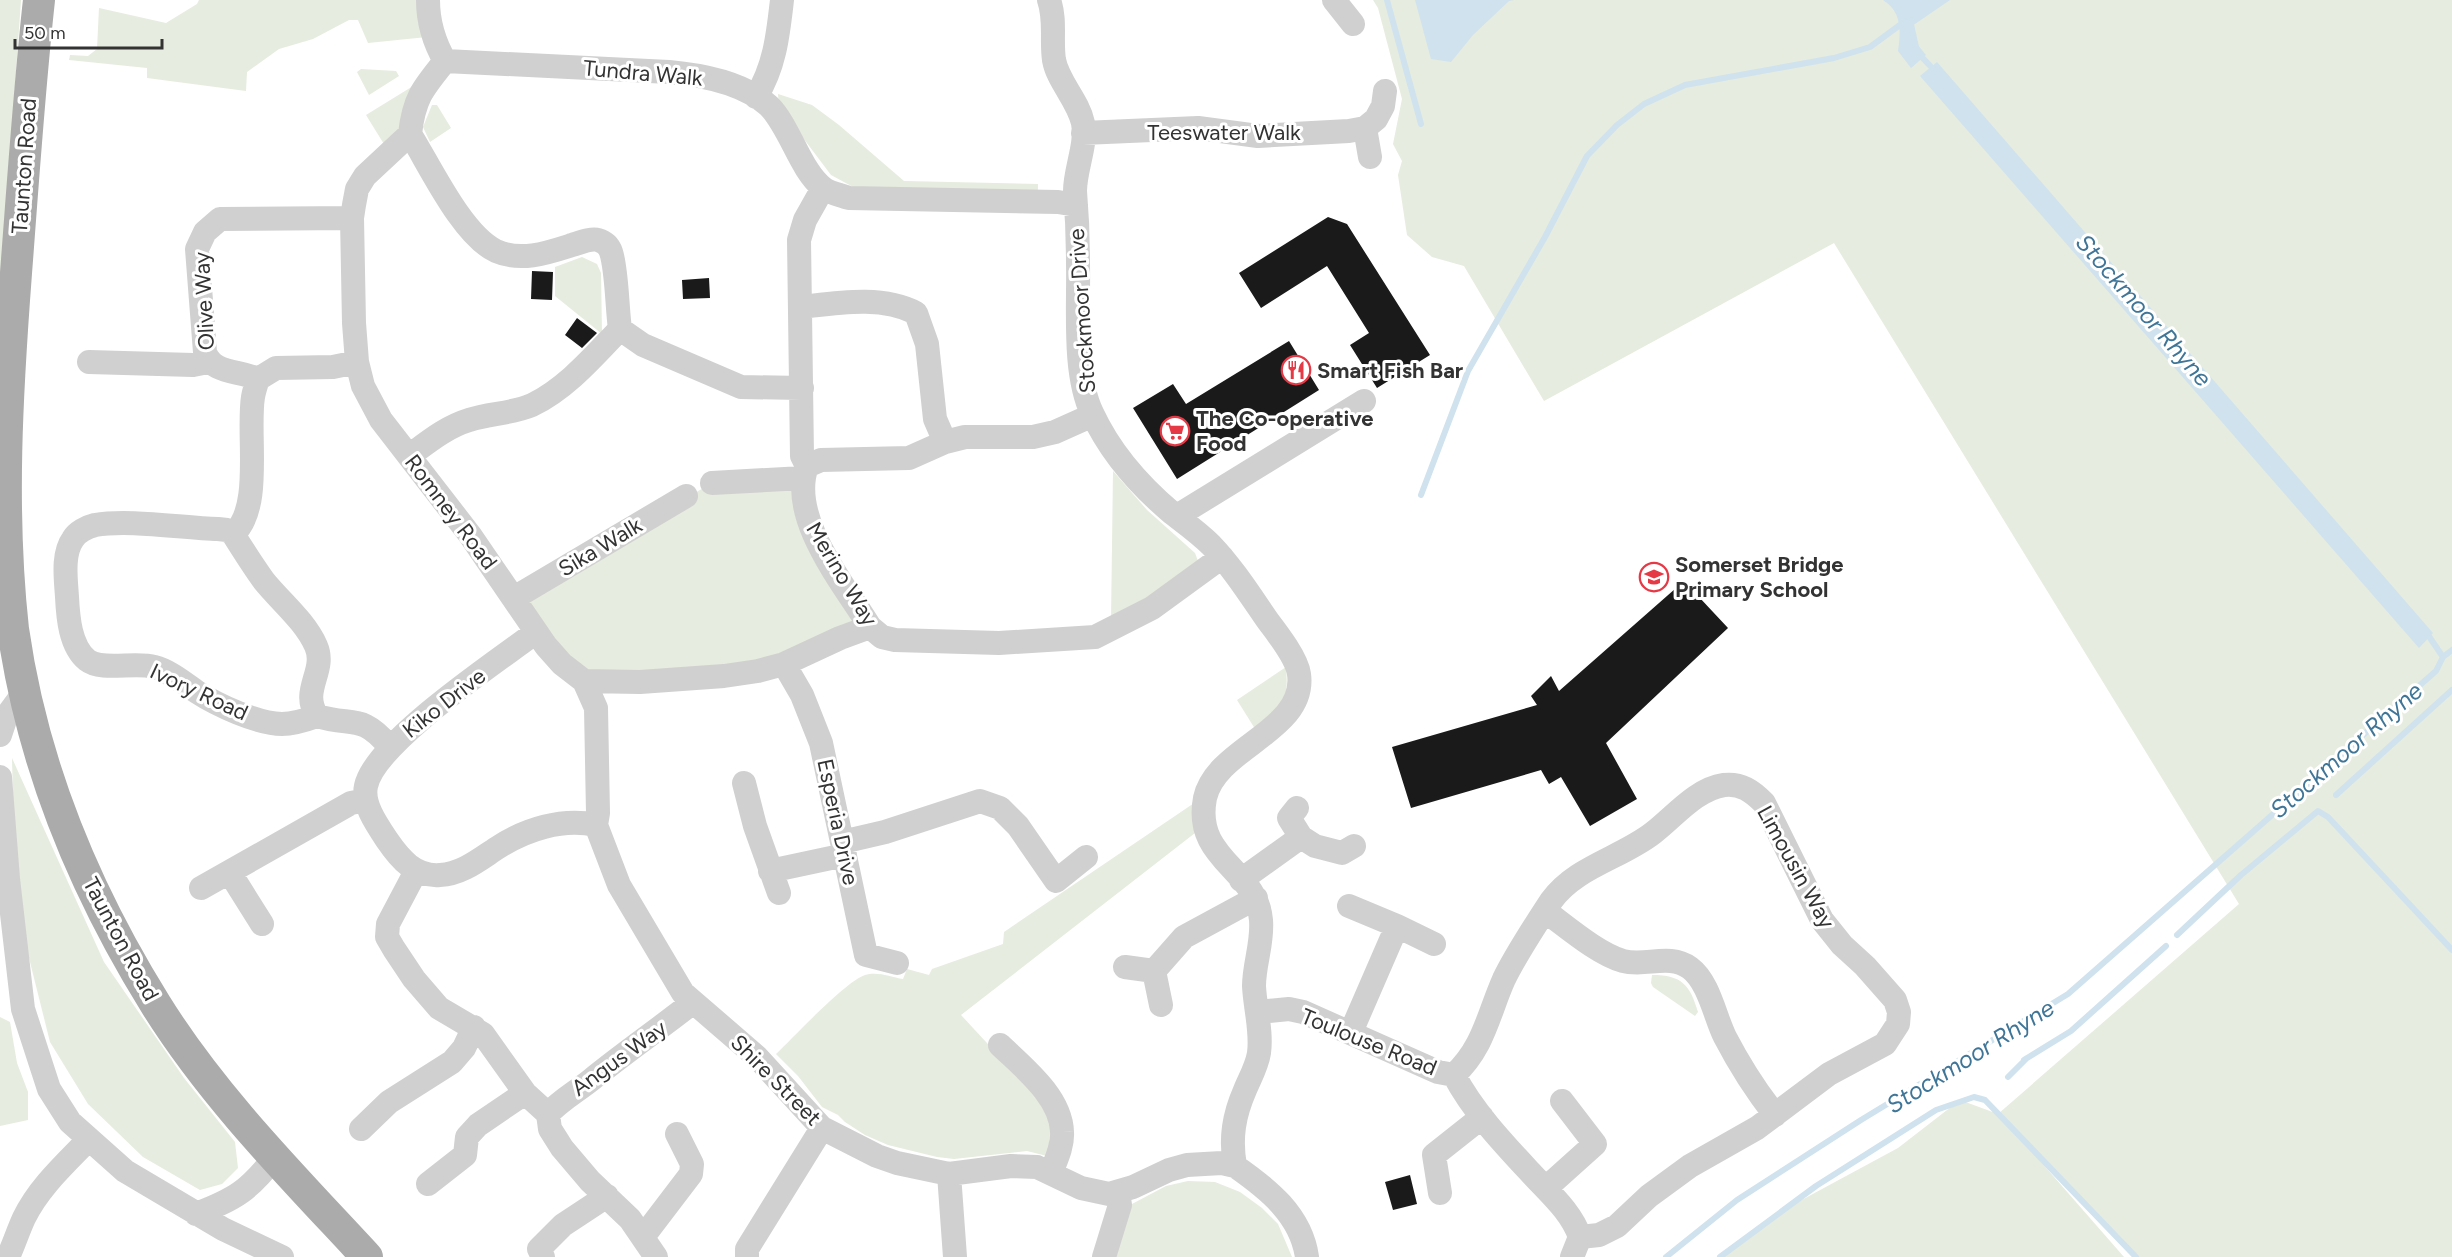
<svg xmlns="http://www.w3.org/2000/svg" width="2452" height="1257" viewBox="0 0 2452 1257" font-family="Figtree,sans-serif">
<rect width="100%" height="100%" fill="#fff"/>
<path fill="#e6ecdf" d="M0,0H21L0,302Z
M199,0H424L427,37L368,43L358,20H349L313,39L279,49L247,72L246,91L147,78V68L69,60L70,55L88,56L97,49L99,8L166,23L197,4Z
M1373,0H2452V1257H2135L2012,1129L2124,1257H1721L1785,1209L1898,1148L1960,1100L1998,1114L2239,904L1834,243L1544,401L1464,266L1432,257L1407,235L1398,175L1402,161L1393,144L1402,99L1378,8Z
M361,69L396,71L399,76L369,95L357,72Z
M418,83L398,141L387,149L366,115Z
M778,94L812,105L839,125L904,181L1038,184V194L855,188L831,175L779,106Z
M432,105H437L451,128L430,142L423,127Z
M582,257L597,264L601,273L602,334L555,296V267Z
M1113,471L1147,510L1195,553L1198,561L1195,568L1111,622Z
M803,478L805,505L870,627L784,664L584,681L514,598L712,483Z
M1286,667C1289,704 1283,707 1257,732L1237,700Z
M12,758L104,962L184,1078L235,1142L238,1168L222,1184L200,1190L143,1157L88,1104L50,1042L27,950L14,846Z
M1206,795L1204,826L961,1015L1037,1097C1052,1118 1052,1132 1047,1156L1027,1151L954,1159L937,1157L888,1145L865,1135L845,1122L838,1115L822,1107L798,1076L776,1054C795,1036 845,982 865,975C877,971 891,977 903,979L907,969L929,975L932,969L1003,944L1004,932Z
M1652,975C1682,975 1690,985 1698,1012L1695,1016L1653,987L1651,983Z
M0,1017L10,1022L17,1063L28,1092V1120L0,1126Z
M1188,1181L1215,1182L1240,1192L1262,1208L1278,1224L1292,1257H1111L1132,1204L1166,1186Z"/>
<path fill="#cfe2ee" d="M1415,0H1514L1509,1L1473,35L1451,62L1431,59Z
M1883,0H1950L1912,26L1913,39L1926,55L1911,68L1898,51C1901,31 1902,12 1883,0Z
M1937,62L2433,633L2419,648L1920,76Z"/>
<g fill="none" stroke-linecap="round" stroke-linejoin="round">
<path stroke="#cfe2ee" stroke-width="6" d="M1387,0L1421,124
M1910,20L1917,52L1935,71
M1421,495L1468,371L1545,237L1587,156L1617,125L1644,104L1685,85L1834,58L1870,47L1904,22
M2443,657L2452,650
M2336,795L2452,690
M2177,935L2241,875L2318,811L2328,817L2452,950
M2008,1077L2027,1058L2024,1060L2071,1031L2166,946
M1666,1257L1737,1200L1861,1120L2068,994L2436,671L2443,657L2426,632
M1720,1257L1816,1186L1936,1110L1974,1097L1985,1100L2136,1257"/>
</g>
<path fill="#1a1a1a" d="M1328,217L1347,224L1430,355L1377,388L1350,345L1369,333L1327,266L1261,308L1239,273Z
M532,271L553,272L552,300L531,299Z
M709,278L710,298L683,299L682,280Z
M577,318L597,333L582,348L565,335Z
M1289,341L1319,390L1177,479L1133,408L1173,384L1186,404Z
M1684,581L1728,628L1606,743L1637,799L1590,826L1561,777L1549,784L1541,770L1411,808L1392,747L1537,705L1531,696L1551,676L1559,691Z
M1410,1175L1417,1204L1393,1210L1385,1182Z"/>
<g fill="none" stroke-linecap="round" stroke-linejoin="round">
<path stroke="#d0d0d0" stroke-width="24" d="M428,0C428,23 434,42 445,61
M1049,0C1056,20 1051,40 1054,60C1058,82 1078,100 1083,123C1087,145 1075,169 1075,191C1077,215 1078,240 1078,264C1079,309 1073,373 1092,413C1110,452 1140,486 1172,513C1185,523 1199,533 1211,545C1233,568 1250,595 1268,621C1278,634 1297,659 1299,674C1307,731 1216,747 1205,798C1193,860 1257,869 1261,920C1263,943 1254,964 1254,986C1255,1008 1262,1031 1259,1053C1257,1066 1250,1078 1245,1090C1234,1115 1230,1138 1235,1166C1268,1189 1301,1215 1307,1257
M1334,0L1353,24
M445,61C423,88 414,98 410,134L365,176L357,189L354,205L352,218L354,323L357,362L363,386L381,420L470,535L546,646L562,664L584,681L640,682L724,676L758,671L784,664L840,638L870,627
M445,61L669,72C702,75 744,83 769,106C790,127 800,170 823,188C829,193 841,195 849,198L1058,202L1076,205
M756,97C775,66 778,35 782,0
M1365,128L1370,157
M1083,133L1198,128L1258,136L1349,131L1365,128L1376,119L1383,106L1385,91
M410,134C430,166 462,235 496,251C521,262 547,253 572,245C579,243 591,238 598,240C605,242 609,246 611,252C617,270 617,308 620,329L643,345L741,387L802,388
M823,188L805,220L799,240L802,456L807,466C788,518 844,584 870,627L882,637L895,640L999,643L1095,637L1152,608L1222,557
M801,307C837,303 882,295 916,313L927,344L935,419L945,442
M89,362L193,365L208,362
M357,362L333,367L276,368L258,379C256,385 254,391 253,397C247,434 263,509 233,534C243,550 253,566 264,581C281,602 305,621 316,646C327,671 300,690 317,716C353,727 361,713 389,746
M258,379C238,370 212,374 205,352L197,249L205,232L220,219L352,218
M409,456C428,442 446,427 469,420C490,413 511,414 532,405C566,389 594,356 620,329
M807,466L821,460L909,458L945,442L965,437H1033L1055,432L1093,415
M712,483L803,478
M1177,516L1364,401
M233,534L227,530L218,529C182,528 129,519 95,525C87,527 77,532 73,539C62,554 66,580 67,597C68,617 70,646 87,660C102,672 135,661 154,667C170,671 184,683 197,692C217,705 258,724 282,724C293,724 306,720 317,716
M514,598L686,496
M536,632C498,661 375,742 366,786C362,804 377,825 387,840C400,859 415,877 440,875C462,874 480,859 497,848C526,829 562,818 596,825
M784,664L802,695L821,743L866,955L897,963
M584,681L596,708L598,813L596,825L619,885L683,993L757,1057L822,1128L877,1156L897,1163L949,1174L1011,1166L1037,1167L1081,1188L1109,1194L1133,1187L1169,1170L1187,1165L1222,1163L1235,1166
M0,735L6,717L25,691
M0,777L8,879L23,1009L49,1089L70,1122L125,1171L223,1229L282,1257
M744,783L755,826L779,893
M1297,808L1289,818L1301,837
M842,842L885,832L980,801L1000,808L1018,826L1056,881L1086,857
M416,871L388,924L387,937L394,949L414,979L439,1008L483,1034L525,1093L548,1114L550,1129L562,1148L590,1181L630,1219L656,1257
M770,871L845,855
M230,873L262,924
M1241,880L1301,837L1315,846L1342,853L1354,846
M201,888L351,803L366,800
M1349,906L1397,926L1351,1032
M1545,911C1567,927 1598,954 1623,961C1646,967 1669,953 1690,968C1709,982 1715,1017 1725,1037C1739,1064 1757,1092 1775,1115
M1397,926L1434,944
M1125,967L1154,971L1184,937L1256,898
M1154,971L1161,1005
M1258,1012L1289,1009L1303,1012L1438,1072L1454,1075C1473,1111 1502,1142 1530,1172C1549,1193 1571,1211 1580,1237
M1000,1045C1024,1068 1061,1097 1062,1132C1063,1146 1056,1160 1051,1173
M1454,1075C1484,1047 1488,1015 1504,979C1516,954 1536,924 1551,901C1575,867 1621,858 1653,833C1674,817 1696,789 1724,785C1741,783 1752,791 1764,803L1822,920L1842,945L1865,966L1895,1000L1899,1012L1898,1024L1885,1044L1829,1074L1757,1128L1690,1166L1649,1196L1617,1226L1599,1235L1580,1237L1572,1257
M548,1114C561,1100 576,1092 591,1080C624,1053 659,1029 692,1003
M361,1129L389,1102L452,1062L464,1048L474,1027
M949,1174L955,1257
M428,1184L465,1155L467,1137L478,1125L525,1093
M1546,1188L1595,1144L1562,1101
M1440,1193L1434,1155L1482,1117
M196,1214C236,1199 249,1190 275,1157
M643,1237L691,1174L692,1164L677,1134
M8,1257C14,1244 18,1231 24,1218C39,1187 66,1163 89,1139
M543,1257L539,1249L563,1225L607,1196
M747,1257V1249L822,1128
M1104,1257L1120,1205L1118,1192"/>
<path stroke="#ababab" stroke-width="32" d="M39,0C29,91 23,182 16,273C7,392 0,511 13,629C32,763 85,891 156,1005C214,1098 293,1177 367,1257"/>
</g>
<defs>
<g id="restaurant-ring" transform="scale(1.5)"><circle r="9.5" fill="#fff" stroke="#e63946" stroke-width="1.5"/><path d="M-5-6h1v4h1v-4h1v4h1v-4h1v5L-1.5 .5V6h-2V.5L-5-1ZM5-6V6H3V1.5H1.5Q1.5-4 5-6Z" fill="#e63946"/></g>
<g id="supermarket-ring" transform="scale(1.5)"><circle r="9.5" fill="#fff" stroke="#e63946" stroke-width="1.5"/><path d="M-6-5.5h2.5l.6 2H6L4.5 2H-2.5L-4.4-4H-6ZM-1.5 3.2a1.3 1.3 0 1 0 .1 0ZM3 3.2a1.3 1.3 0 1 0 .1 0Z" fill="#e63946"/></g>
<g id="school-ring" transform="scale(1.5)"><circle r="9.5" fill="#fff" stroke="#e63946" stroke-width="1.5"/><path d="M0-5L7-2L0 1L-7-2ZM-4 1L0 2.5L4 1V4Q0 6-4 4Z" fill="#e63946"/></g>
</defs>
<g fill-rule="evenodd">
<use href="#restaurant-ring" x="1296" y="370"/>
<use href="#supermarket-ring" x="1175" y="431"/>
<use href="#school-ring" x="1654" y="577"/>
</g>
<g text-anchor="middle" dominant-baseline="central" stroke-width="6" stroke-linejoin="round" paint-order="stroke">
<g font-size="22" fill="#333" stroke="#fff">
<text transform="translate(643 73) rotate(5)">Tundra Walk</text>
<text x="1224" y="132">Teeswater Walk</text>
<text transform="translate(24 166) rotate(-86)">Taunton Road</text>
<text transform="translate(204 301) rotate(-93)">Olive Way</text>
<text transform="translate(1082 311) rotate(-94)">Stockmoor Drive</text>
<text transform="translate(451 512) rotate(53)">Romney Road</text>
<text transform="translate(600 547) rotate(-31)">Sika Walk</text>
<text transform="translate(842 574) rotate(59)">Merino Way</text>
<text transform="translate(199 692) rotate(25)">Ivory Road</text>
<text transform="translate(444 703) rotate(-38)">Kiko Drive</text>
<text transform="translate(838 822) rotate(78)">Esperia Drive</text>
<text transform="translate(1796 867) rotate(61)">Limousin Way</text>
<text transform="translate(121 939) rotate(62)">Taunton Road</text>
<text transform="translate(1369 1042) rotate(22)">Toulouse Road</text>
<text transform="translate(619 1058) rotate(-36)">Angus Way</text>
<text transform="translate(776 1080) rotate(45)">Shire Street</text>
</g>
<g font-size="22" font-weight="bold" fill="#333" stroke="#fff" text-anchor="start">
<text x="1317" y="370">Smart Fish Bar</text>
<text x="1196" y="418">The Co-operative<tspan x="1196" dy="25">Food</tspan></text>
<text x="1675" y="564">Somerset Bridge<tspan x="1675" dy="25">Primary School</tspan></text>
</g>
<g font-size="24" font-style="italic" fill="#3f7597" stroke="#fff">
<text transform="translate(2144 310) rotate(49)">Stockmoor Rhyne</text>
<text transform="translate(2346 750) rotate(-41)">Stockmoor Rhyne</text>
<text transform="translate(1970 1056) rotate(-32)">Stockmoor Rhyne</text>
</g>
</g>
<path d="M15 39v9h147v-9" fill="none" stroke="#333333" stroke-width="3"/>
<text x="24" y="39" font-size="18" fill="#333333" stroke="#ffffff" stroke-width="4.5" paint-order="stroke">50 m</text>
</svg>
